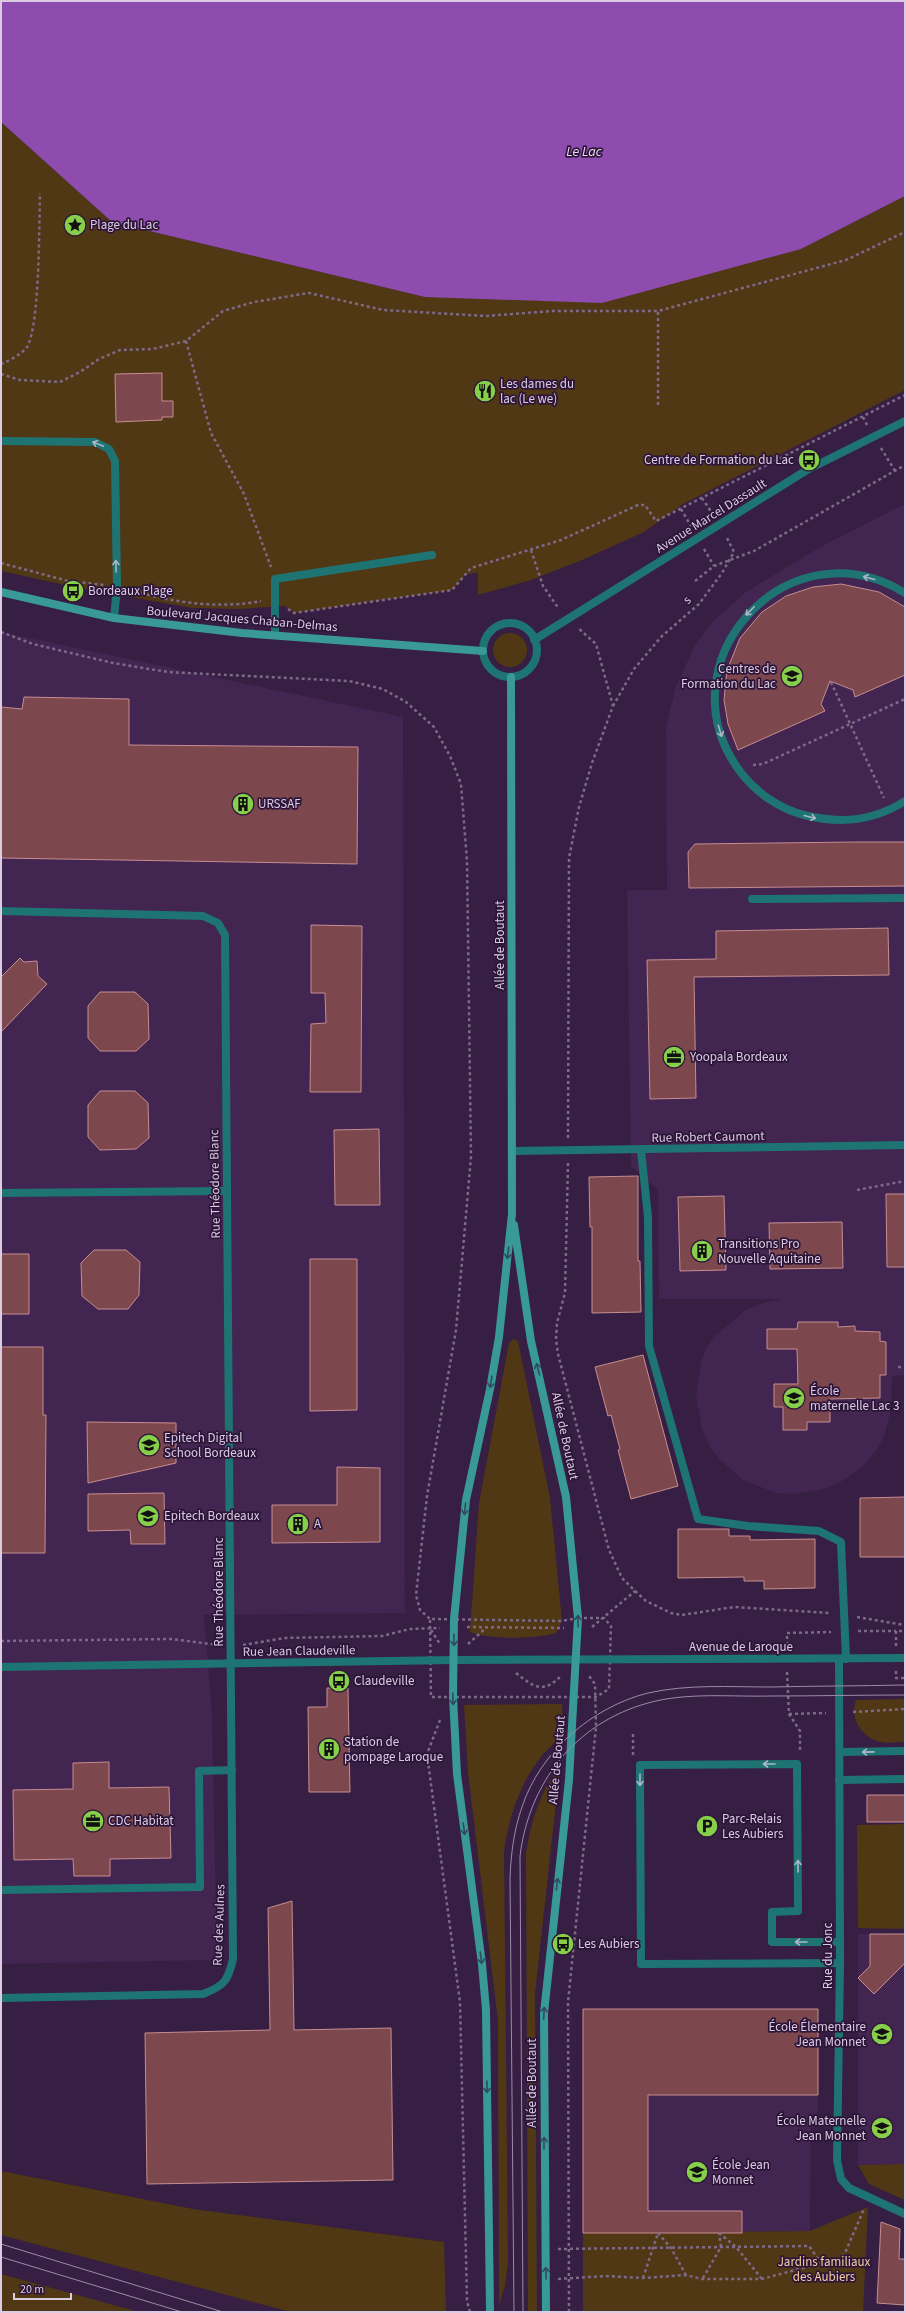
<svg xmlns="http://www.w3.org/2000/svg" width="906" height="2313" viewBox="0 0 906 2313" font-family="'Source Sans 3',sans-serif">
<rect width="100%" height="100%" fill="#371e43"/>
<path fill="#422550" d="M905,504V1375L892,1376L891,1411L884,1436L878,1448L863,1466L842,1481L821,1490L791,1494L776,1493L743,1480L719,1459L711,1449L702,1429L696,1396L701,1362L707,1347L716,1335L747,1309L763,1303L782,1299H659L658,1190L631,1166L627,890H667L666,727L676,686L694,647L711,623L746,592L820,547Z
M1,632L403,717L405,1613L204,1615L212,1713L217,1960L1,1964Z
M858,1934H905V2164L858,2165Z
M583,2009H818V2114H811L810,2231L583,2233Z"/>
<path fill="#513814" d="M1,122L112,222L425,297L801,249L905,196V390L683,504L644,532L582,560L531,580L478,595V572L465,575L452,590L294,613L285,606L240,609L193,608L79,588L1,571Z
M493 650a17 17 0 1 1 34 0a17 17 0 1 1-34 0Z
M513,1339L518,1341L550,1498L562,1621L556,1633C535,1639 490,1640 470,1632L479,1503L509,1343Z
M905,1699V1742C896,1742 885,1744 877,1741C860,1735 850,1717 856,1700Z
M562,1704C562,1712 564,1728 561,1735C557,1742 545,1751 540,1758C519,1786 509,1817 504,1851L508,2263L505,2286L499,2305L498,2021L468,1772L464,1705Z
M560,1766L535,1993L537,2312H528L526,1853C531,1821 540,1792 560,1766Z
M905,1824V1929L858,1928L857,1825Z
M905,2164V2200L869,2184L858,2165Z
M1,2171L193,2209L444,2242L446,2312H291L1,2235Z
M868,2207L863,2312H583V2233L810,2231Z
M1,2274L139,2312H1Z"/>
<path fill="#8e4dae" d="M1,1H905V196L801,249L602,303L425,297L112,222L1,122Z"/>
<path fill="#7c484e" stroke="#c78d92" d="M162,373V401H173V417H162V420L116,422L115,374Z
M841,584L879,592L905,607V675L855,697L853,690L830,681L821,704L825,711L738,750L728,724L724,700L727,670L740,638L762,612L786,596L813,587Z
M24,697L129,699V745L358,747L357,864L1,858V707L22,709Z
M854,842H905V886L689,888L688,852L695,844Z
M311,925L362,926L361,1092H310L311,1024L326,1023L325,993H311Z
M888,928L889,975L694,977L696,1098L650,1099L647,960L716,959V931Z
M20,958L24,962L37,961L38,976L47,984L1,1032V977Z
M100,992H135L148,1004L149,1039L136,1051H100L88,1038V1006Z
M100,1091H135L148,1103L149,1138L136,1149L100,1150L88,1137V1105Z
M379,1129L380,1205H335L334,1130Z
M638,1176V1261H640L641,1312L592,1313V1227H590L589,1177Z
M886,1194H905V1267H887Z
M724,1196L726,1270L680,1271L678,1197Z
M842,1222L843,1268L770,1269L769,1223Z
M94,1250H126L140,1262L139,1295L128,1309H98L82,1296L81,1263Z
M1,1254H29V1314H1Z
M310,1259H357V1410L310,1411Z
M798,1322H838V1327L855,1326V1331L880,1332V1341L886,1342V1375H880V1398L830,1399V1422H807V1430H783V1407H774V1384H798L797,1349H767V1329H797Z
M1,1347H43V1415H46L45,1553H1Z
M643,1355L678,1486L631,1499L618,1450L620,1449L611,1415L608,1416L595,1367Z
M87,1422L176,1423V1463L88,1483Z
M337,1467L380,1468V1542L272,1543V1505H337Z
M164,1493L165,1544H131L130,1530L88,1531V1494Z
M905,1497V1557H860V1498Z
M678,1529H729V1536H750V1540L815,1539V1588L764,1589V1581H744V1577L678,1578Z
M327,1688H348L350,1792H309L308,1707H327Z
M109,1762V1788L169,1787L171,1858L110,1859V1876H74L73,1859L14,1860L13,1790L73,1789V1763Z
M867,1795H905V1822H867Z
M292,1901L294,2030L391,2028L393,2180L147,2184L145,2033L270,2030L268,1908Z
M870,1934H905V1963L874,1994L858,1978L870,1966Z
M583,2009H818V2095H648V2211H742V2233H583Z
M881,2222L900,2229L899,2259H905V2305L877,2303Z"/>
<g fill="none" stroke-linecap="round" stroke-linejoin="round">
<path stroke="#7e6988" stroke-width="2.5" stroke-dasharray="3 3" stroke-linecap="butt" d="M186,341L211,433L244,494L271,567
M1,364C10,360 21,355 27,347C40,325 39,223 40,193
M1,374L20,380L60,382L80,372L99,359L120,350L153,349L186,341L223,311L254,302L309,293L383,310L486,316L552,311H658L846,260L905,232
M658,405V311
M863,417L867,425
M881,448L895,471
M702,498L712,513
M681,509L691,526
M704,549L714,566
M531,550L543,586L559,609
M1,563L68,581L104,585
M695,581L714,566L754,551L905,465
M130,589C168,603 222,609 261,601
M288,609L294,613L452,590L471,568L561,540L638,505H645L656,521L905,395
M1,632L33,644L113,663L168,672L349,681L383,689L406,702L434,727L450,756L461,784L467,861L471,1157L456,1330L427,1496L416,1595L420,1610L430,1619
M831,682L884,798
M613,706L634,669L661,637L699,604L722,573L734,552L726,536
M753,765L763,764L905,699
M568,1138L569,858L579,807L592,763L613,706L596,644L578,628
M568,1163L565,1293L557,1323L556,1339L558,1354L609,1550L622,1578L635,1591L646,1601L671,1613L682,1615L734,1607L830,1613
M857,1190L905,1181
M898,1367H905
M857,1617L905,1625
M578,1618H604L611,1626L609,1689L596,1697H431L430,1619L562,1621Z
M467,1627L564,1628
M592,1627L635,1591
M431,1630L440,1644
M858,1631H896
M1,1641L172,1639L218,1645
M468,1644L487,1627
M243,1645L284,1638L382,1636L410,1629L440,1628
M787,1645V1633L831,1632
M896,1646V1631H905
M896,1671V1678H905
M787,1672L789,1714L800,1731V1752
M516,1673C535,1688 543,1694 562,1675
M853,1712L905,1709
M789,1714L826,1713
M440,1720L427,1754L460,2002L467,2301L470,2312
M633,1755V1732
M658,2233L671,2248L686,2275
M719,2233L736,2247L762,2279
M558,2249L809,2246L821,2263L839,2259L845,2253L864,2209
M643,2278L658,2233
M703,2278L721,2247L719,2233
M558,2279L605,2276L643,2278L686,2275L702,2279H762L821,2263
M569,2312L568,2002L596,1727L595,1684L589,1676"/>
<path stroke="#1e7473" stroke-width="8" d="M1,441L95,442L109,449L115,461L117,587L114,618
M905,593C788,520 657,665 742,774C757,793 780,809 804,815C839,824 874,821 905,801
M275,635V579L432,555
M752,899L905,898
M641,1150L648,1217L649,1346L698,1519L748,1526L819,1531L841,1542L846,1659
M1,1193L227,1191
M840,1752L905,1751
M839,1780L905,1779
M1,1890L200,1887L199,1771L232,1770
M840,1942H772V1912L798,1911L797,1764L640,1765L641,1964L840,1963"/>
<path stroke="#1e7473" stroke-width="8" d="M1,911L203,916L218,923L225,935L233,1959C228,1981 224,1986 203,1994L1,1998
M512,1151L905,1145
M839,1659L840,1963L837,2160L841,2179L849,2188L905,2214
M1,1667L454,1660"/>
<path stroke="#1e7473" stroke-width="8" d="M483 650a27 27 0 1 1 54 0a27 27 0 1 1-54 0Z
M534,640L807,470L905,421
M454,1660L905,1658"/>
<path stroke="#389997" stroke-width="8" d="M1,592L114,618L242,633L483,651
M514,1225L531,1341L566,1497L578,1618L569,1780L544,2013L546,2312
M490,2312L486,2010L482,1964L457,1774L453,1697L454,1619L466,1500L490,1389L499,1337L512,1214L511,677"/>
<path stroke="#9e8ba8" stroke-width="1" d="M1,2244L223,2312
M1,2257L182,2312
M514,2312L510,1878C511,1853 514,1830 522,1807C540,1752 592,1707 648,1693C688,1684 730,1687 771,1687C816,1686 860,1686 905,1685
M523,2312L520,1856C529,1783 575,1723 648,1703C687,1692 731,1697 771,1696C816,1696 860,1695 905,1695"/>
</g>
<defs><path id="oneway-shaft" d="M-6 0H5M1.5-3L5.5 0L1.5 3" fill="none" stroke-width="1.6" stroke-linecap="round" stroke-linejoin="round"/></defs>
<g stroke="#acb6c7">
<use href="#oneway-shaft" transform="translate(98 444) rotate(-158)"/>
<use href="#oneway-shaft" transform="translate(116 566) rotate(-91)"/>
<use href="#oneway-shaft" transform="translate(869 578) rotate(-165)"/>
<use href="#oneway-shaft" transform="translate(750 611) rotate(135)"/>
<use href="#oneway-shaft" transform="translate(720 731) rotate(73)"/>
<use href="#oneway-shaft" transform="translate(810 817) rotate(14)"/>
<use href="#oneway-shaft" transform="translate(868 1752) rotate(179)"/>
<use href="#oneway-shaft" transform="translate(769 1764) rotate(180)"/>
<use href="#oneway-shaft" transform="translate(640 1780) rotate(90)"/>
<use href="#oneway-shaft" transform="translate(798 1866) rotate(-90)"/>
<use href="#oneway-shaft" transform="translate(801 1942) rotate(180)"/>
</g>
<g stroke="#314a5f">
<use href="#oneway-shaft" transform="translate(508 1253) rotate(97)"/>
<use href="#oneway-shaft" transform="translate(538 1369) rotate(-104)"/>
<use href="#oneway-shaft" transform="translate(491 1382) rotate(99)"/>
<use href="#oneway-shaft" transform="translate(465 1509) rotate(96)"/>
<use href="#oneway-shaft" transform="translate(578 1621) rotate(-91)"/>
<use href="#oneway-shaft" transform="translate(454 1640) rotate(90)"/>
<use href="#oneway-shaft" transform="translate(453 1699) rotate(89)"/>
<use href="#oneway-shaft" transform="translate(464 1829) rotate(82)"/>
<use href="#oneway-shaft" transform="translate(557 1884) rotate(-84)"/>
<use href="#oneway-shaft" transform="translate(481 1958) rotate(82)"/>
<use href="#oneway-shaft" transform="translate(544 2013) rotate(-87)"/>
<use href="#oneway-shaft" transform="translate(487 2087) rotate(89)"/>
<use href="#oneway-shaft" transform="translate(544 2143) rotate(-90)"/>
<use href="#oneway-shaft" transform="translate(546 2273) rotate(-91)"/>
</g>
<defs>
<g id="sight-disc" transform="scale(1.15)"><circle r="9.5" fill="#87cf4a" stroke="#2d1539"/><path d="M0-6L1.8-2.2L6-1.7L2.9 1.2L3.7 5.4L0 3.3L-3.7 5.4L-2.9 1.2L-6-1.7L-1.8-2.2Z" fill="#111"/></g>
<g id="restaurant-disc" transform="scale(1.15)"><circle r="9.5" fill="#87cf4a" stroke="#2d1539"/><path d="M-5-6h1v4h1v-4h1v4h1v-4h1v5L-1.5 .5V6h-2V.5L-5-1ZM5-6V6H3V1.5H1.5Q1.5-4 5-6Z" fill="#111"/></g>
<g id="bus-disc" transform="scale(1.15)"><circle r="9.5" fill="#87cf4a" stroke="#2d1539"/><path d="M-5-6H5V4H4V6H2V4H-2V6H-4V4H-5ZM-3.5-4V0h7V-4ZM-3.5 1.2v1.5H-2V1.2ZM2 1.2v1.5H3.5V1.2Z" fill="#111"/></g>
<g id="university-disc" transform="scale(1.15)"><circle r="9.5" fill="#87cf4a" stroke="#2d1539"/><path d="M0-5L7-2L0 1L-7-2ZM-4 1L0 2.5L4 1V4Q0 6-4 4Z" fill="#111"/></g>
<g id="building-disc" transform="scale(1.15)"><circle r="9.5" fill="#87cf4a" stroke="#2d1539"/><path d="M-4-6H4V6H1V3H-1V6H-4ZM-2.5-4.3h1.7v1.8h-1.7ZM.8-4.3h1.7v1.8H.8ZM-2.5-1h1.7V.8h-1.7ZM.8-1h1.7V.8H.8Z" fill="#111"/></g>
<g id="office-disc" transform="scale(1.15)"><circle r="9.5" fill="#87cf4a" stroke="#2d1539"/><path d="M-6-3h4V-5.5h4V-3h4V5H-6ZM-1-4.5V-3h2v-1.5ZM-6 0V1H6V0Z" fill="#111"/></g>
<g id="school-disc" transform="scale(1.15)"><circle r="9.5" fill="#87cf4a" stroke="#2d1539"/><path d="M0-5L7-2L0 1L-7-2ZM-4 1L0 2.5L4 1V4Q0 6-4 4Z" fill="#111"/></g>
<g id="parking-disc" transform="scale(1.15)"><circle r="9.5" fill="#87cf4a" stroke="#2d1539"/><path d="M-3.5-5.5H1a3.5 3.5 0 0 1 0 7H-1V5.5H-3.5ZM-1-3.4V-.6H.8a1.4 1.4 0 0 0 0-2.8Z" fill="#111"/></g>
</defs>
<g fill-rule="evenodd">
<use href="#sight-disc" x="75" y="225"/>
<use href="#restaurant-disc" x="485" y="391"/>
<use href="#bus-disc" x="809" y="460"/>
<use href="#bus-disc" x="73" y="591"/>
<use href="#university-disc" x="792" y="676"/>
<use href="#building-disc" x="243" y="804"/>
<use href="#office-disc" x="674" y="1057"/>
<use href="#building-disc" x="702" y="1251"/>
<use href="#school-disc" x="794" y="1398"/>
<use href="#university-disc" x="149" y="1445"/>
<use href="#university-disc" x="148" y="1516"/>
<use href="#building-disc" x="298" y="1524"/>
<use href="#bus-disc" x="339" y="1681"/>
<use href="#building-disc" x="329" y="1749"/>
<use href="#office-disc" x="93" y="1821"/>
<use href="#parking-disc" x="707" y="1826"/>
<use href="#bus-disc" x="563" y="1944"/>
<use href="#school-disc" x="882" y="2034"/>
<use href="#school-disc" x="882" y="2128"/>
<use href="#school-disc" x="697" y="2172"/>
</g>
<g text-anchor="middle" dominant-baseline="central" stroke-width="3.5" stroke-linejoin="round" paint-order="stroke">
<g font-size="13" fill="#dbcce3" stroke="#2d1539" text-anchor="start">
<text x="90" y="225">Plage du Lac</text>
<text x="500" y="384">Les dames du<tspan x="500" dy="15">lac (Le we)</tspan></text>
<text x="794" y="460" text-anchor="end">Centre de Formation du Lac</text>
<text x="88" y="591">Bordeaux Plage</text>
<text x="776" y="669" text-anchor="end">Centres de<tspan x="776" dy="15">Formation du Lac</tspan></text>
<text x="258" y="804">URSSAF</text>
<text x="690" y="1057">Yoopala Bordeaux</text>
<text x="718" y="1244">Transitions Pro<tspan x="718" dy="15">Nouvelle Aquitaine</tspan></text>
<text x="810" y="1391">École<tspan x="810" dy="15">maternelle Lac 3</tspan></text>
<text x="164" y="1438">Epitech Digital<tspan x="164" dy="15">School Bordeaux</tspan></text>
<text x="164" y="1516">Epitech Bordeaux</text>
<text x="314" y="1524">A</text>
<text x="354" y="1681">Claudeville</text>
<text x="344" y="1742">Station de<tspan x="344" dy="15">pompage Laroque</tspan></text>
<text x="722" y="1819">Parc-Relais<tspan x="722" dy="15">Les Aubiers</tspan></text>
<text x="108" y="1821">CDC Habitat</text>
<text x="578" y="1944">Les Aubiers</text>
<text x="866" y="2027" text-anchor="end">École Élementaire<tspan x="866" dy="15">Jean Monnet</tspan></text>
<text x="866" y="2121" text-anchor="end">École Maternelle<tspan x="866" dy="15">Jean Monnet</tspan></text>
<text x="712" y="2165">École Jean<tspan x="712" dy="15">Monnet</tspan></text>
</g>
<g font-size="13" fill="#dbcce3" stroke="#2d1539">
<text transform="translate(711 516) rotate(-32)">Avenue Marcel Dassault</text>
<text transform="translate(687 600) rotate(-46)">s</text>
<text transform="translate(242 619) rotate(5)">Boulevard Jacques Chaban-Delmas</text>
<text transform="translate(500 945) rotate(-90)">Allée de Boutaut</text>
<text transform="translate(708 1137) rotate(-1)">Rue Robert Caumont</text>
<text transform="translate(215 1184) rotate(-91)">Rue Théodore Blanc</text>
<text transform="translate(565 1436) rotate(78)">Allée de Boutaut</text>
<text transform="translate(219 1592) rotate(-90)">Rue Théodore Blanc</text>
<text x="741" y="1647">Avenue de Laroque</text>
<text transform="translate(299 1651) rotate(-1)">Rue Jean Claudeville</text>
<text transform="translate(557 1760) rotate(-85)">Allée de Boutaut</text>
<text transform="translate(219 1925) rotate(-88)">Rue des Aulnes</text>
<text transform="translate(828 1956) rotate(-90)">Rue du Jonc</text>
<text transform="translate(532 2083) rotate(-90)">Allée de Boutaut</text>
</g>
<g font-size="13" fill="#f3ce9e" stroke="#2d1539">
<text x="824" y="2262">Jardins familiaux<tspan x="824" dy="15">des Aubiers</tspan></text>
</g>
<g font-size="14" font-style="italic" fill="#e9d9f2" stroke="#2d1539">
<text x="584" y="152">Le Lac</text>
</g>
</g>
<rect width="906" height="2313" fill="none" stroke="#dbcce3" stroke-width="4"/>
<path d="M14 2293v6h57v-6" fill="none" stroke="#dbcce3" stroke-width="2"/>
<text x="20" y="2293" font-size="12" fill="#dbcce3" stroke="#2d1539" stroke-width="3" paint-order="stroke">20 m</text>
</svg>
